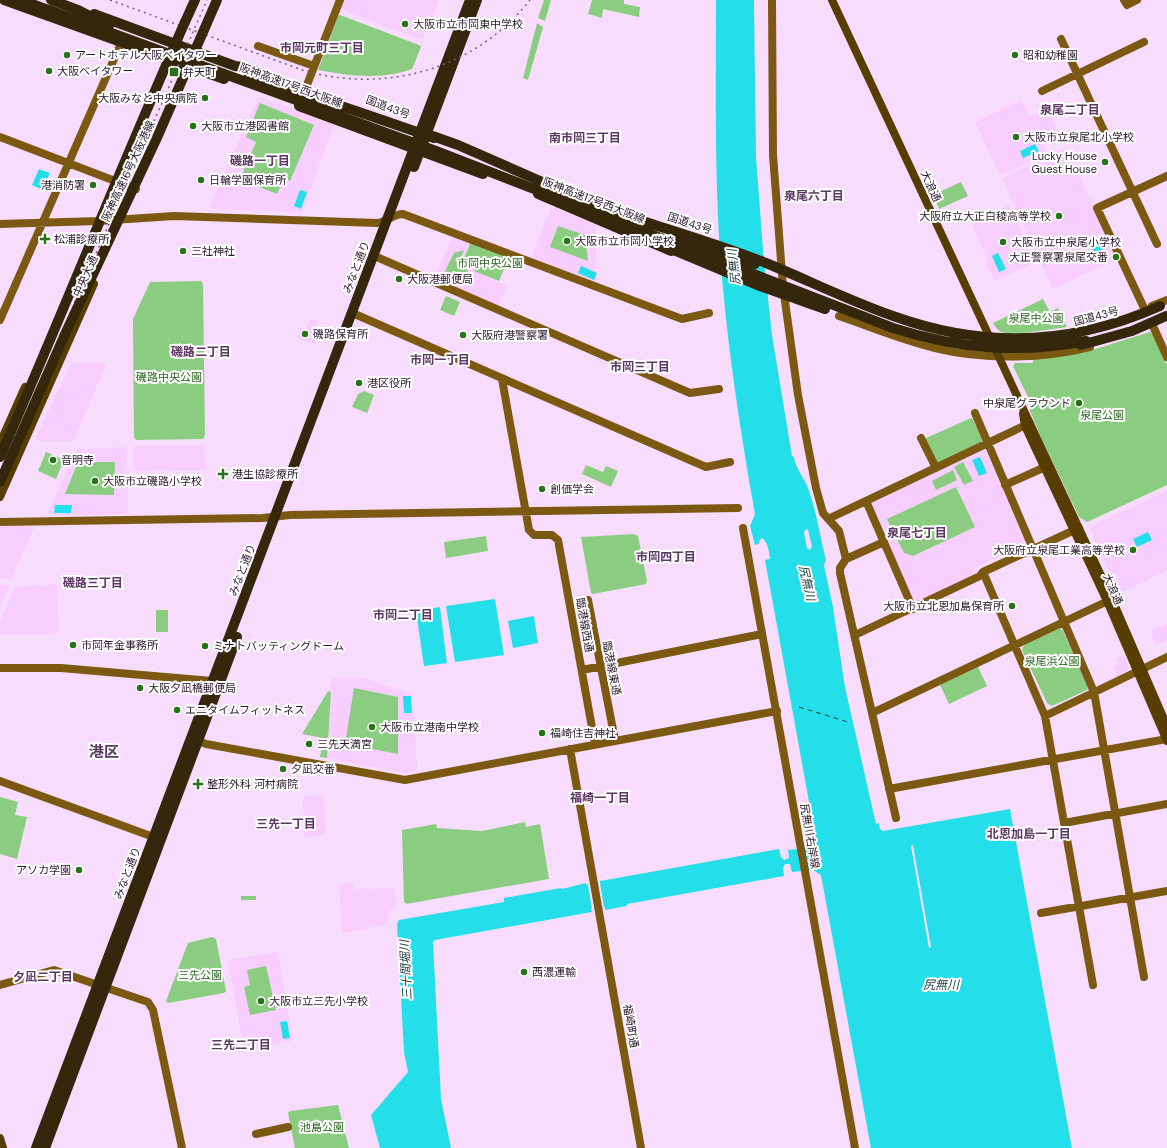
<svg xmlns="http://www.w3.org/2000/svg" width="1167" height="1148" viewBox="0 0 1167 1148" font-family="'DM Sans','Noto Sans JP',sans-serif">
<rect width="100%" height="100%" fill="#f8dcfd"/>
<path fill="#f7ceff" d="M344,0H439L422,40L342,10L341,7Z
M260,97L333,123L334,125L302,211L300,212L211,209L210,206L258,98Z
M1022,100L1030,117L1048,109L1059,133L1042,141L1048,153L1000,175L975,122Z
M1066,148L1116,253L1113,255L1115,260L1053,289L1002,179Z
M1009,205L1036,262L995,281L986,263L989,262L971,223Z
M551,207L595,223L597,284L531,258Z
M453,235L471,241L476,268L474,271L507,286L498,307L434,279Z
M310,319L318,320L310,343L297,338L300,328L306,330Z
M71,363H104L106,365L74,439L71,441H38L36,439Z
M136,445H204L206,468L204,470L136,471L134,469V447Z
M125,447L127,450L128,512L126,514L50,515L48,514L76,449Z
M983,450L986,451L1025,542L1023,545L974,568L975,575L917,603L913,601L872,505L873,502Z
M1167,491V570L1122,592L1118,591L1090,529L1091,526Z
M2,526H32L34,528L11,579H0V527Z
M55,584L57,586L58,632L56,634L0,635V622L15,587Z
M0,585H7L9,587L0,607Z
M1167,624V640L1156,645L1150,631Z
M1124,655L1128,665L1127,671L1117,677L1113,667L1118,664L1116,659Z
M333,678H363L411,693L413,696L417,768L414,771L404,773L327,758L332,691H328Z
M324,795L326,833L323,835L306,838L304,836L303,796Z
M354,882V889L395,888L396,905L389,912L385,925L342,933L339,884Z
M278,951L292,1039L291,1041L246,1049L244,1047L228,962L229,960Z"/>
<path fill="#8bcd80" d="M544,0H551L545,21L538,18Z
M592,0H624V4L640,7L639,17L603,9L602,18L588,14Z
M340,15L419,45L421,47L412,69C382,80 349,76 318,70L338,16Z
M537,23L543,27L528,80L523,78Z
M260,103L314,125L290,181L284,178L277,194L240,179L256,142L246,137Z
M961,182L968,196L939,209L933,195Z
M558,226L585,235L588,261L550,247Z
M471,241L509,256L499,281L474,271L475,267L463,262Z
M464,250L457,266L468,270L461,285L442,277L454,253Z
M201,281L203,284L205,435L203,439L136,440L134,437L133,319L150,282Z
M446,296L460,302L454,316L440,310Z
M1043,299L1050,312L1058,308L1067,327C1051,329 1015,336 1001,332C997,330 995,326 993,323Z
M1150,332L1152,333L1167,365V485L1087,522L1079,517L1041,437L1030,411L1029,399L1013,366L1015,363H1033V359L1086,352Z
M364,391L374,395L367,413L352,407L358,394Z
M971,418L973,419L983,442L938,465L926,441V438Z
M46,452L64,460L56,479L38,471Z
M78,462H115L114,495L65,494Z
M963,462L973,481L964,485L954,467Z
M586,465L603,472L606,466L618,471L611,487L582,474Z
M953,470L957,480L936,490L932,481Z
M956,487L975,527L913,556L904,553L887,519Z
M634,534L638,536L647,581L646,584L593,594L591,593L581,537Z
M486,536L488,551L446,558L444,542Z
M156,610H168V632H156Z
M1060,628L1062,629L1088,687L1087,690L1052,706L1047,703L1022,650L1024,645Z
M978,667L987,686L949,704L940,685Z
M354,688L398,697V754L345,744Z
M328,691L331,692L327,758L320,757L323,738L302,734Z
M0,797L18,802L15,815L27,817L17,859L0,854Z
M525,822L526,827L540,824L549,879L406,904L404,902L402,830L436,824L437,828L482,831Z
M241,896H256V900H241Z
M212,937L216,939L226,991L224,993L168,1003L166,1001L188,943Z
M266,966L276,1010L250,1015L244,987L250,985L247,970Z
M338,1105L349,1148H295L288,1113L290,1111Z"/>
<path fill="#24dfe9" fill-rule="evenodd" d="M716,0H754L756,157L764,262L772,335L792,456L794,457C796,470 805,478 809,491C817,513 820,537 826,560L824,565L833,607L845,687L876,824L879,823L880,829L883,831L1010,809L1072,1148H871L821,875L813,870L792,872L790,864H785L783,868L784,876L627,904V906L605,910V907L591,909L592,912L435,940L433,942L441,1099L451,1148H380L371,1115L408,1072L404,1052L397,924L399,920L504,902V898L561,888L562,889L586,883L587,885L600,883V881L779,849L781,857L784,860L789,858L788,850L810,848L816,840L765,560L770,559C769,552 768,542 762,538L759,541L760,543L755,545L750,526L755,514C741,436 729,357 722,278C714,186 716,92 716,0ZM806,529L808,530L812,546L810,550L807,548L804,532Z
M1035,144L1039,151L1023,158L1020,151Z
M39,169L50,173L43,190L32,185Z
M300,190L307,192L301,209L294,206Z
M1097,239L1105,255L1097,259L1089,243Z
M998,253L1006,269L999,272L992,256Z
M581,266L597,273L594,280L578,273Z
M980,457L987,473L979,476L972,460Z
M55,505H72L71,513H54Z
M1148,532L1152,540L1137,547L1133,539Z
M495,599L504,655L455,662L446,606Z
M440,607L447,663L424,666L416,611Z
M534,616L538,643L513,648L508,621Z
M403,696H411L412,713H404Z
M287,1021L290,1038L283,1039L280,1022Z"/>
<path fill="#f8dcfd" d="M913,845L931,947L929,948L911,846Z
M600,883L604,907L592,909L588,885Z"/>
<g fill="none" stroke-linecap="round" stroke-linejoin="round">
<path stroke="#1f4244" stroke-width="1" stroke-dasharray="5 4" stroke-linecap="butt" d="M799,707L848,722"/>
<path stroke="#7b5912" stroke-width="8" d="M772,0L773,155L783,287L798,395L816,488L823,513L839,531L846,559L840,568V573L896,818
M1124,0L1127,5L1137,0
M1061,39L1157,244
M258,46L314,66
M305,90L340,0
M1042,91L1144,42
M0,137L136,189
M0,224L98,221L174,216L377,223C387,222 393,214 403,214L682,319L709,313
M379,258L690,393L719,389
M1152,306L1167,300
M1144,308L1097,208L1167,176
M357,315L706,467L730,462
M839,316C871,327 902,340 935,348C984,360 1041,359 1090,347
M0,320L121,43
M1153,326L1167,357
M502,379L529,530L534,535H552L558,540L595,744
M975,413L1094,692L1144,977
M921,438L936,468
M1005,485L1043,468
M866,501L913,609
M828,519L1030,423
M0,522L263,518L290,515L738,508
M743,528L855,1148
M846,559L884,542
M983,572L1045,716L1093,985
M588,600L615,740
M855,635L980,576L983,572L1079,528
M0,668H61L212,681L218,679
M582,670L762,634
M872,713L1112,599
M1045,716L1167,657
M192,739L206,744L405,780L777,711
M570,749L641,1148
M0,781L159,839
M889,789L1167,739
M1064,823L1167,804
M1041,913L1167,891
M0,985L54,970L148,1002L153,1010L182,1148
M256,1134L288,1127"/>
<path stroke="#573d01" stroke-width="8" d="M832,0L1112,599L1167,726
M1023,414L1025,426L1107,601L1167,741
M0,443L25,387
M0,497L94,284
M0,1138L3,1148"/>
<path stroke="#35270c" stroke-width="10" d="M4,0L224,79
M94,14L235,66L249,68L261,73
M185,22L195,0
M299,106L483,174
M427,134L458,145L556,188
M414,167L477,0
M538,194L671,251
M675,237L755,264
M36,1148L470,0
M45,1148L237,637"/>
<path stroke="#77627b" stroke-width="1.5" stroke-dasharray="2 4" stroke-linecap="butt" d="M110,0L305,71C389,94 476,68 530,0
M0,473L207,0"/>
<path stroke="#35270c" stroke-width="10" d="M21,0L436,151L893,328C959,349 1018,354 1086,341
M51,0L78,10L109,26
M248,73C310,96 372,116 434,138
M556,188C582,198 609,210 636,219C680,233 724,246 766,263C810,281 852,302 896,317C986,349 1073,345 1160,306
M664,246L757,285L825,309
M1081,345L1132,331L1166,316
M0,457C63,313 121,166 185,22
M0,482L66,332L156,140L217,0"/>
</g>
<g fill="#277318" stroke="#fff" stroke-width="1.5">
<circle cx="405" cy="24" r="4"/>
<circle cx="67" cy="55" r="4"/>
<circle cx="1015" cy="55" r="4"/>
<circle cx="49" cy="71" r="4"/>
<rect x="169" y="67" width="10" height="10" rx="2"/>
<circle cx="205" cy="98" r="4"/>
<circle cx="193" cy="126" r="4"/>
<circle cx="1016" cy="137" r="4"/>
<circle cx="1105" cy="162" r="4"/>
<circle cx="201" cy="180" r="4"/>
<circle cx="93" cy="185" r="4"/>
<circle cx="1059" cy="216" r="4"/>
<path d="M43 233h4v4h4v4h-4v4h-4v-4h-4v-4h4z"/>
<circle cx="567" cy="241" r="4"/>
<circle cx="1003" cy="242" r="4"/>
<circle cx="183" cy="251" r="4"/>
<circle cx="1116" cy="257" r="4"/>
<circle cx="399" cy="279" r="4"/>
<circle cx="305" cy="334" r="4"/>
<circle cx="463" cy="335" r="4"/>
<circle cx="359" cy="383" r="4"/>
<circle cx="1079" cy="403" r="4"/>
<circle cx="53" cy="460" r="4"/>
<path d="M221 468h4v4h4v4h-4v4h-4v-4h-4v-4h4z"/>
<circle cx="95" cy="481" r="4"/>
<circle cx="542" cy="489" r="4"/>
<circle cx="1133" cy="550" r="4"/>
<circle cx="1012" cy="606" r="4"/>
<circle cx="73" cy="645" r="4"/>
<circle cx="205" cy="646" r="4"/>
<circle cx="140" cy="688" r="4"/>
<circle cx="177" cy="710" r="4"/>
<circle cx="372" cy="727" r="4"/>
<circle cx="542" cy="733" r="4"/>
<circle cx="309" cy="744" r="4"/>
<circle cx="283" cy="769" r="4"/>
<path d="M196 778h4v4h4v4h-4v4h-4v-4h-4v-4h4z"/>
<circle cx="79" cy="870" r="4"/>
<circle cx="524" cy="972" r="4"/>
<circle cx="261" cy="1001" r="4"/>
</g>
<g text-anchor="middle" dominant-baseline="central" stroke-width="4" stroke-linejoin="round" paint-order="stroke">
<g font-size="11" fill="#2a192d" stroke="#fff" text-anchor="start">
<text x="413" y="24">大阪市立市岡東中学校</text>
<text x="75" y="55">アートホテル大阪ベイタワー</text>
<text x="1023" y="55">昭和幼稚園</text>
<text x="57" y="71">大阪ベイタワー</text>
<text x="183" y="72">弁天町</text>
<text x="197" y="98" text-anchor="end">大阪みなと中央病院</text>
<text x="201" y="126">大阪市立港図書館</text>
<text x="1024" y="137">大阪市立泉尾北小学校</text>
<text x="1097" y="156" text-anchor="end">Lucky House<tspan x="1097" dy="13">Guest House</tspan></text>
<text x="209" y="180">日輪学園保育所</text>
<text x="85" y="185" text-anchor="end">港消防署</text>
<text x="1051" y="216" text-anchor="end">大阪府立大正白稜高等学校</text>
<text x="54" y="239">松浦診療所</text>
<text x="575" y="241">大阪市立市岡小学校</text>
<text x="1011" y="242">大阪市立中泉尾小学校</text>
<text x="191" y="251">三社神社</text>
<text x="1108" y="257" text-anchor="end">大正警察署泉尾交番</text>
<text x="407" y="279">大阪港郵便局</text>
<text x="313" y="334">磯路保育所</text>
<text x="471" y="335">大阪府港警察署</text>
<text x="367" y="383">港区役所</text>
<text x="1071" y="403" text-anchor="end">中泉尾グラウンド</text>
<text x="61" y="460">音明寺</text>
<text x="232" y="474">港生協診療所</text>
<text x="103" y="481">大阪市立磯路小学校</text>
<text x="550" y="489">創価学会</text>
<text x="1125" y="550" text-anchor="end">大阪府立泉尾工業高等学校</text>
<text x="1004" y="606" text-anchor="end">大阪市立北恩加島保育所</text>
<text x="81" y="645">市岡年金事務所</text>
<text x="213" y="646">ミナトバッティングドーム</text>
<text x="148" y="688">大阪夕凪橋郵便局</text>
<text x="185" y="710">エニタイムフィットネス</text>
<text x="380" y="727">大阪市立港南中学校</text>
<text x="550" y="733">福崎住吉神社</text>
<text x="317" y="744">三先天満宮</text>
<text x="291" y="769">夕凪交番</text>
<text x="207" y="784">整形外科 河村病院</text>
<text x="71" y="870" text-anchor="end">アソカ学園</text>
<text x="532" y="972">西濃運輸</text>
<text x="269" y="1001">大阪市立三先小学校</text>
</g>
<g font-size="11" fill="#2a192d" stroke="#fff">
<text transform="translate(291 85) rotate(20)">阪神高速17号西大阪線</text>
<text transform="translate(388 107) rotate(20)">国道43号</text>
<text transform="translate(128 171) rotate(-65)">阪神高速16号大阪港線</text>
<text transform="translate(931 186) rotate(65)">大浪通</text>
<text transform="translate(594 200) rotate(21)">阪神高速17号西大阪線</text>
<text transform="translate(690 223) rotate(18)">国道43号</text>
<text transform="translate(356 267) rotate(-69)">みなと通り</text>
<text transform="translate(85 276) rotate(-66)">中央大通</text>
<text transform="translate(1096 316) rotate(-15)">国道43号</text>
<text transform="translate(242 570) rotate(-69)">みなと通り</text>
<text transform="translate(1113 589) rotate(66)">大浪通</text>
<text transform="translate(585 625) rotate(80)">臨港線西通</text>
<text transform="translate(612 668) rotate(79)">臨港線東通</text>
<text transform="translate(810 836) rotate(80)">尻無川右岸線</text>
<text transform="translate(127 873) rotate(-69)">みなと通り</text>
<text transform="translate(631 1026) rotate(80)">福崎町通</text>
</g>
<g font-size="11" fill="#2c6721" stroke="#fff">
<text x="490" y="263">市岡中央公園</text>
<text x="1036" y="318">泉尾中公園</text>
<text x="169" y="377">磯路中央公園</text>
<text x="1102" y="415">泉尾公園</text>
<text x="1052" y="661">泉尾浜公園</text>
<text x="200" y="975">三先公園</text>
<text x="322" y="1127">池島公園</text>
</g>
<g font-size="12" font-weight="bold" fill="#5d3765" stroke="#fff">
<text x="322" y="48">市岡元町三丁目</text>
<text x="1070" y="110">泉尾二丁目</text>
<text x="585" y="138">南市岡三丁目</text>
<text x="260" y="161">磯路一丁目</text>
<text x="814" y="196">泉尾六丁目</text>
<text x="201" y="352">磯路二丁目</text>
<text x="440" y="360">市岡一丁目</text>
<text x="640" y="367">市岡三丁目</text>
<text x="917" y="533">泉尾七丁目</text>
<text x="666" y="557">市岡四丁目</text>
<text x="93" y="583">磯路三丁目</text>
<text x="403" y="615">市岡二丁目</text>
<text x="600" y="798">福崎一丁目</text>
<text x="286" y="824">三先一丁目</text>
<text x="1029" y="834">北恩加島一丁目</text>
<text x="43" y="977">夕凪二丁目</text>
<text x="241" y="1045">三先二丁目</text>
</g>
<g font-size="12" font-style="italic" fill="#1f4244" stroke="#fff">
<text transform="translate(734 267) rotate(-97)">尻無川</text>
<text transform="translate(807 583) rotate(77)">尻無川</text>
<text transform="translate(406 970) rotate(-93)">三十間堀川</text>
<text x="941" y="985">尻無川</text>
</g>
<g font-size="15" font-weight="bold" fill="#5d3765" stroke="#fff">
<text x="104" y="752">港区</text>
</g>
</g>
</svg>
